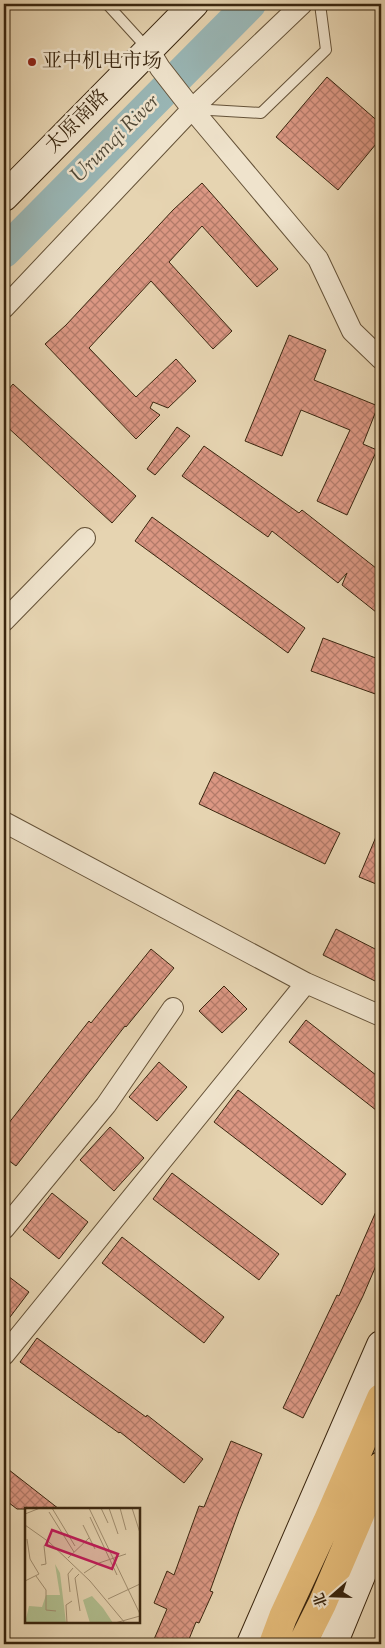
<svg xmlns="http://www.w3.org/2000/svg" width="385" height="1648" viewBox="0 0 385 1648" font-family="'Sorts Mill Goudy','Noto Serif SC',serif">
<defs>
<pattern id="building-cross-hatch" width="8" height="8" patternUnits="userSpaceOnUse" patternTransform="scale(1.25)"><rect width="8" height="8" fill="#db9783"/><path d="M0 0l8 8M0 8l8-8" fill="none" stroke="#b37b6a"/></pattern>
</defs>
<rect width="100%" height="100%" fill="#e6d4b1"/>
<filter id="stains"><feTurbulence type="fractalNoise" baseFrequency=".004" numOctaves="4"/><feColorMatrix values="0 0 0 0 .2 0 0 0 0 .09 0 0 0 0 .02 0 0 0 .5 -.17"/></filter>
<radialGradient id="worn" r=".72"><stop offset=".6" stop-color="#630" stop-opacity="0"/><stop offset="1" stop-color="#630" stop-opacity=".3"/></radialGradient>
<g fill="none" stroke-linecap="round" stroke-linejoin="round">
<path stroke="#99b6b5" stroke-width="32" d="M4,252L250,4"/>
</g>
<path fill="url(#building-cross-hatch)" stroke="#3a260f" d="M327,77L381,124V138L338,190L276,137Z
M202,183L278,269L257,287L202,226L169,262L232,331L213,349L151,281L89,348L136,397L176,359L196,381L168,408L153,402L150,408L160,415L136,439L45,344L66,325L173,210Z
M289,335L326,350L314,380L378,406L363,444L377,450L347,515L317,501L350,430L301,410L282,456L245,441Z
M13,384L136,496L112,523L4,424V395Z
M177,427L190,436L155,475L147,469Z
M204,446L299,513L302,510L381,572V616L342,585L347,573L338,583L272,531L268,537L182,476Z
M152,517L305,628L288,653L135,541Z
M323,638L381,660V696L311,671Z
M214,772L340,833L325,864L199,804Z
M381,825V886L359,877Z
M336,929L381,952V984L323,955Z
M151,949L174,968L126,1027L125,1026L16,1166L4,1157V1129L89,1021L91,1023Z
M224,986L247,1009L222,1033L199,1011Z
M306,1020L381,1079V1114L289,1042Z
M159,1062L187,1087L157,1121L129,1097Z
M238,1090L346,1174L322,1205L214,1122Z
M110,1127L144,1158L114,1191L80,1160Z
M172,1173L279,1254L259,1280L153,1199Z
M52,1193L88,1222L59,1259L23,1230Z
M381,1200V1254L363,1296L303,1418L283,1408L337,1295L339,1296Z
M122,1237L224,1317L204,1343L102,1263Z
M4,1273L29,1292L4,1325Z
M37,1338L146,1417L147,1415L203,1459L184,1483L120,1432L119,1433L20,1362Z
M231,1441L262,1454L239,1511L210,1591L213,1592L199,1623L196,1622L187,1644H152L167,1609L154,1603L167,1571L174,1575L199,1506L204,1507Z
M4,1466L59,1509H17L4,1499Z"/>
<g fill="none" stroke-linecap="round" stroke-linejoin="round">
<g stroke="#655238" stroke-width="12">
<path id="service" d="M107,4L148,49
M193,109L261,113L326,50L320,4"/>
</g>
<g stroke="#655238" stroke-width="22">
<path id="minor" d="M149,50L160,68L192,109L318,259L352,331L381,359
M4,308L192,109L302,4
M4,621L85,538
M4,822L306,983L381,1016
M4,1229L106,1105L173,1008
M4,1355L306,983"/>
</g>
<g stroke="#3a260f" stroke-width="30">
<path id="secondary" d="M4,197L194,4
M251,1644L381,1345
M333,1644L381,1527"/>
</g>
<g stroke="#3a260f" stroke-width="30">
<path id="trunk" d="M273,1644L283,1617L327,1522L381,1398
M302,1644L322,1604L381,1466"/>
</g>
<use href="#service" stroke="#efe3cc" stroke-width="10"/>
<use href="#minor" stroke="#efe3cc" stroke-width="20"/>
<use href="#secondary" stroke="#efe3cc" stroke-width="28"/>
<use href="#trunk" stroke="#e3ba78" stroke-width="28"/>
</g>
<circle fill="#8f2418" stroke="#efe3cc" stroke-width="2" cx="32" cy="62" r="5"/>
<g text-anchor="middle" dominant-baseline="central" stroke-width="5" stroke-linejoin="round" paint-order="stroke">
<g font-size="20" fill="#3a260f" stroke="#efe3cc" text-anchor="start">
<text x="42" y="62">亚中机电市场</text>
</g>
<g font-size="20" fill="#3a260f" stroke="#efe3cc">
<text transform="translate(78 122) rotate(-45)">太原南路</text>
</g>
<g font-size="21" font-style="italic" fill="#524a38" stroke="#efe3cc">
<text transform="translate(116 139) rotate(-45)">Urumqi River</text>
</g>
</g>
<g transform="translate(25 1508)">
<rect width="115" height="115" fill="#e6d4b1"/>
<path d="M30,56L35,65L41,115H0L4,98L17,99L21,87H35ZM67,88L78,100L88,115H65L58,92Z" fill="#b0be8f"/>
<path fill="none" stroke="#a18e70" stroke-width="1" d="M27,0L50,38M64,0L115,106M76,0L83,15M84,0L93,26M95,0L101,22M107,0L115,25M24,4L49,44M0,6L15,0M65,9L92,67M0,17L24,34L65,73L100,115M58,17L70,41M43,50L64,30M16,57L21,56L19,38L22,34M59,65L74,55L101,46M54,66L50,70L55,103M11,68L21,82V102L31,103M0,73L14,66L5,51L2,31M45,84L43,66L48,60M83,91L115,76M42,115L41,97L47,93M90,115L115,108"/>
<path fill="#c2185b" fill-opacity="0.15" stroke="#c2185b" stroke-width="2.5" d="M27,22L93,46L87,61L21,37Z"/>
<rect width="115" height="115" fill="none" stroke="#3a260f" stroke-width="2.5"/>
</g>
<rect width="385" height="1648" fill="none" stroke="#e6d4b1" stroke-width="20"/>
<rect x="5" y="5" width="375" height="1638" fill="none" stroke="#3a260f" stroke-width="2.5"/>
<rect x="10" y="10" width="365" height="1628" fill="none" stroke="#3a260f"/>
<g transform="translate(332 1596) rotate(250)" stroke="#efe3cc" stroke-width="4" paint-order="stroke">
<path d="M0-4L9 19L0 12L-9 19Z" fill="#3a260f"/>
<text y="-8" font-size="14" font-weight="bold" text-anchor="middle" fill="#3a260f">北</text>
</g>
<rect width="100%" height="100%" filter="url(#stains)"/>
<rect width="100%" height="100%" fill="url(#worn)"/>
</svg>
